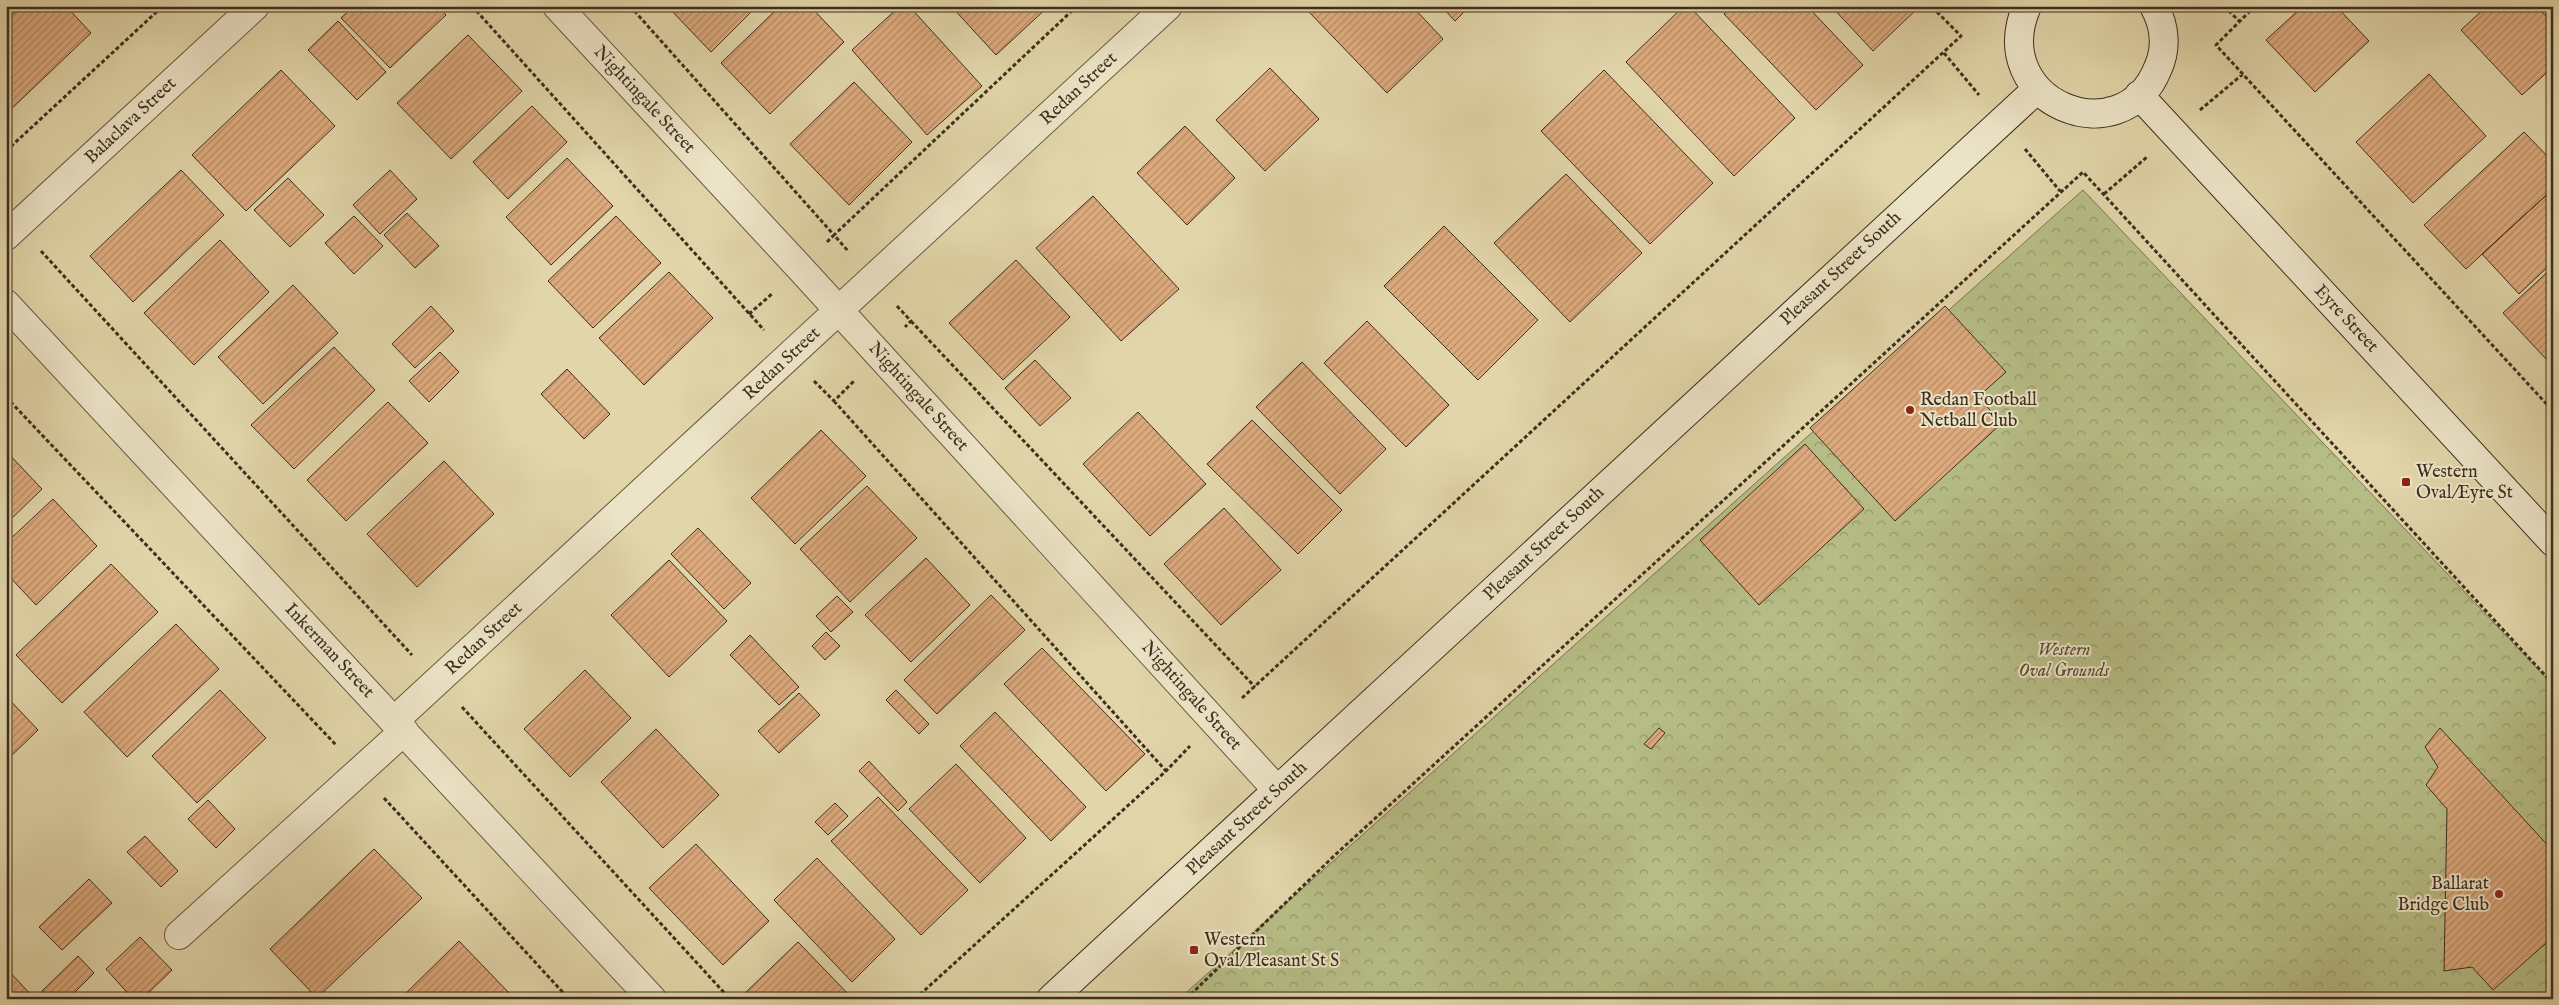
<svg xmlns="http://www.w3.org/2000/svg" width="2559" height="1005" viewBox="0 0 2559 1005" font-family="'IM FELL English',serif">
<defs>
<pattern id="forest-crowns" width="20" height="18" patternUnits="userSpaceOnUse" patternTransform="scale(1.25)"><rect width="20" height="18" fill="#b6bc85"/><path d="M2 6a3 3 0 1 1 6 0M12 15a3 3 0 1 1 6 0" fill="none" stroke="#95996c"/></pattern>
<pattern id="building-hatch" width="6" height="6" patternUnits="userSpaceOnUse" patternTransform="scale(1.25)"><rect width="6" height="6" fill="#ddaa7d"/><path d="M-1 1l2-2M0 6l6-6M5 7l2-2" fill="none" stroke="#b58b66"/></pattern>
</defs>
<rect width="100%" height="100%" fill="#e1d5a9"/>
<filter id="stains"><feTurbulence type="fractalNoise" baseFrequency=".004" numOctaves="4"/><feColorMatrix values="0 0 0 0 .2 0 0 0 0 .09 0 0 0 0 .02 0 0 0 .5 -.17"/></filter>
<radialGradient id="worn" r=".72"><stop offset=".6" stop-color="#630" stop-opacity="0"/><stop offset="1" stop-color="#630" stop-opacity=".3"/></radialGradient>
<path fill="url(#forest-crowns)" stroke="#7a7551" d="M2083,190L2553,685V999H1179Z"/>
<path fill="url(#building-hatch)" stroke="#3e2e1d" d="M22,6H66L91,33L6,114V21Z
M354,6H438L446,15L390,68L341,18Z
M667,6H757L711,52Z
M780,6H810L844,42L770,114L721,63Z
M900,6H909L982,86L927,135L852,50Z
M951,6H1049L996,55Z
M1315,6H1412L1443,39L1387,93L1309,12Z
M1441,6H1470L1455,21Z
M1684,6H1689L1795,118L1734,176L1626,62Z
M1732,6H1807L1863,65L1816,110L1724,14Z
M1831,6H1920L1873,51Z
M2303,6H2336L2369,41L2315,92L2266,40Z
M2487,6H2537L2553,24V67L2522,95L2461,30Z
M338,21L386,72L357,100L308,50Z
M468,35L522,91L451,159L397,103Z
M1270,68L1319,119L1265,171L1216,120Z
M281,70L335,126L246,211L192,155Z
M1604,70L1713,183L1650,244L1541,131Z
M2429,74L2486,136L2413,203L2356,142Z
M854,82L912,142L849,205L790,144Z
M532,106L567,142L508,199L473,162Z
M1185,126L1235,178L1187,225L1137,173Z
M2524,132L2553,162V189L2466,269L2424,225Z
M567,158L613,206L551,265L506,217Z
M181,170L224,215L133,302L90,256Z
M390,170L417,199L380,234L353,205Z
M1566,174L1642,253L1570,322L1494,243Z
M288,178L324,215L290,247L254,210Z
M2553,189V262L2519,294L2482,254Z
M1093,196L1179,289L1121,341L1036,248Z
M407,213L439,246L415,268L384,235Z
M354,216L383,246L354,274L325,243Z
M616,216L661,263L593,328L548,281Z
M1444,226L1538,320L1478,380L1384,286Z
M220,240L269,292L194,365L144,313Z
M1016,260L1070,317L1003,380L949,323Z
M2553,267V353L2546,359L2503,313Z
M669,272L713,318L644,385L599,338Z
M293,285L338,333L263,404L218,357Z
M431,306L454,331L415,368L392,344Z
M1945,306L2006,372L1978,397L2002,423L1895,521L1810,428Z
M1367,321L1449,405L1406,447L1324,363Z
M334,347L375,390L294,469L251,425Z
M440,352L459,372L429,402L409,381Z
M1035,360L1071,398L1040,426L1005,388Z
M1302,362L1386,449L1340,494L1256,407Z
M567,369L610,414L584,439L541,394Z
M388,402L428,443L346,521L307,480Z
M1138,412L1206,484L1150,536L1083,464Z
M1252,420L1342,510L1298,554L1207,464Z
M821,430L866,476L795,544L751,498Z
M1805,444L1864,509L1759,605L1700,540Z
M6,451L42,489L6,524Z
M444,461L494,514L417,587L367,534Z
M867,486L917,538L850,602L800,549Z
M53,499L97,546L36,605L6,573V543Z
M1224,508L1281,570L1221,625L1164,564Z
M698,528L751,583L724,609L671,554Z
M926,558L970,605L911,662L865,615Z
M669,560L727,621L669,677L611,615Z
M111,564L158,612L62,703L16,655Z
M991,595L1025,630L937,714L904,680Z
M837,596L853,612L831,632L816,616Z
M176,624L219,669L127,757L84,712Z
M826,632L840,646L825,660L812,646Z
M750,635L799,687L779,705L730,655Z
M1042,648L1145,754L1106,791L1004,684Z
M585,670L631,718L570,777L524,729Z
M220,690L266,738L197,803L152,756Z
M896,690L929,724L919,734L886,700Z
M799,693L820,715L779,753L758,731Z
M6,696L38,730L6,761Z
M995,712L1086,807L1051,841L960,746Z
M1659,728L1665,733L1651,749L1644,744Z
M2440,728L2553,851V937L2493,990L2472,967L2444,971L2447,809L2426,785L2438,767L2425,747Z
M656,729L719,795L663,848L601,782Z
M869,761L907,802L898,811L859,771Z
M956,764L1026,838L980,883L909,809Z
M878,797L968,890L921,935L831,841Z
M208,800L235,829L216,848L188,819Z
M835,803L848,816L828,835L815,822Z
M145,836L178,871L161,887L127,852Z
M696,844L769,921L723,965L649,888Z
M374,849L422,898L317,998L270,949Z
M817,858L895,939L852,982L774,900Z
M89,879L112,903L62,950L39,927Z
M140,937L172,970L142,999H133L106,969Z
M459,941L511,995L508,999H400Z
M798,942L853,999H744L742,996Z
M78,956L94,973L68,999H49L42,991Z
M6,968L35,999H6Z"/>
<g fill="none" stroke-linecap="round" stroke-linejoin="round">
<g stroke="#675840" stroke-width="30">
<path id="street" d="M557,6L800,268L1277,790
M6,236L255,6
M6,304L652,999
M394,721L1168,6
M179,935L404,731"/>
</g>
<g stroke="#3e2e1d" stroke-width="30">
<path id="secondary" d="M2027,6C1985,102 2122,158 2158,68C2167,48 2165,26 2154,6
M2139,95L2553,542
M1051,999L2037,89"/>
</g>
<path stroke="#3e2e1d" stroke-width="3" stroke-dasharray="4 2.5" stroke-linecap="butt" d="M472,6L764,330
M630,6L834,235L1077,6
M2224,6L2239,21
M2255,6L2216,45L2553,411
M1944,53L1979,95
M2200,110L2243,74
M2025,149L2060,191
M6,151L163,6
M2104,194L2147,157
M827,242L834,235L848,251
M41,251L412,655
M897,306L911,321L905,327
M749,314L773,293
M911,321L1255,687
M814,381L834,401L854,381
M6,397L336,745
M834,401L1166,771
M1242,698L1961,36L1931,6
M462,707L730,999
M384,798L569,999
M915,999L1166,771L1190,746
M1186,999L1335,855L2083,172L2553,684"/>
<use href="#street" stroke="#ece4c7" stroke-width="28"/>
<use href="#secondary" stroke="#ece4c7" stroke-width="28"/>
</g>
<g fill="#8f2418" stroke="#ece4c7" stroke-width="2">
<circle cx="1910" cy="410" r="5"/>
<rect x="2401" y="477" width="10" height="10" rx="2.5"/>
<circle cx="2499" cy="894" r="5"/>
<rect x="1189" y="945" width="10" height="10" rx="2.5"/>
</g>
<g text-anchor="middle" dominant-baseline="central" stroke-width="4" stroke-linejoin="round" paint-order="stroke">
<g font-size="18" fill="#3e2e1d" stroke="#ece4c7">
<text transform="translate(1079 89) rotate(-43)">Redan Street</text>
<text transform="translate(644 100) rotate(47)">Nightingale Street</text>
<text transform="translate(131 121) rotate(-43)">Balaclava Street</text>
<text transform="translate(1841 269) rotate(-43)">Pleasant Street South</text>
<text transform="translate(2346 319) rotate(47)">Eyre Street</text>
<text transform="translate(782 364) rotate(-43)">Redan Street</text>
<text transform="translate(918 397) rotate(48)">Nightingale Street</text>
<text transform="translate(1544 544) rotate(-43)">Pleasant Street South</text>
<text transform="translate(484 639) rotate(-43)">Redan Street</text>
<text transform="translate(329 651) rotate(47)">Inkerman Street</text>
<text transform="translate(1191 696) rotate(48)">Nightingale Street</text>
<text transform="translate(1247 819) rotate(-43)">Pleasant Street South</text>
</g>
<g font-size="18" fill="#3e2e1d" stroke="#ece4c7" text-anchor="start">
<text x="1920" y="400">Redan Football<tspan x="1920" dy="21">Netball Club</tspan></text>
<text x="2416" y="472">Western<tspan x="2416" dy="21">Oval/Eyre St</tspan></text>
<text x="2489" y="884" text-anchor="end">Ballarat<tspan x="2489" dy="21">Bridge Club</tspan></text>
<text x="1204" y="940">Western<tspan x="1204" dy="21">Oval/Pleasant St S</tspan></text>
</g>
<g font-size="18" font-style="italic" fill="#564a32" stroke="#ece4c7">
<text x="2064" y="650">Western<tspan x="2064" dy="21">Oval Grounds</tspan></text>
</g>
</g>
<rect width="2559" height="1005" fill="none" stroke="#e1d5a9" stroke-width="25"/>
<rect x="8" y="8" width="2544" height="990" fill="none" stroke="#3e2e1d" stroke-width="2.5"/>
<rect x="12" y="12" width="2534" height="980" fill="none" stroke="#3e2e1d"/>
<rect width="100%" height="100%" filter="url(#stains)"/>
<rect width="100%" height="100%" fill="url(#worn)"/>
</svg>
